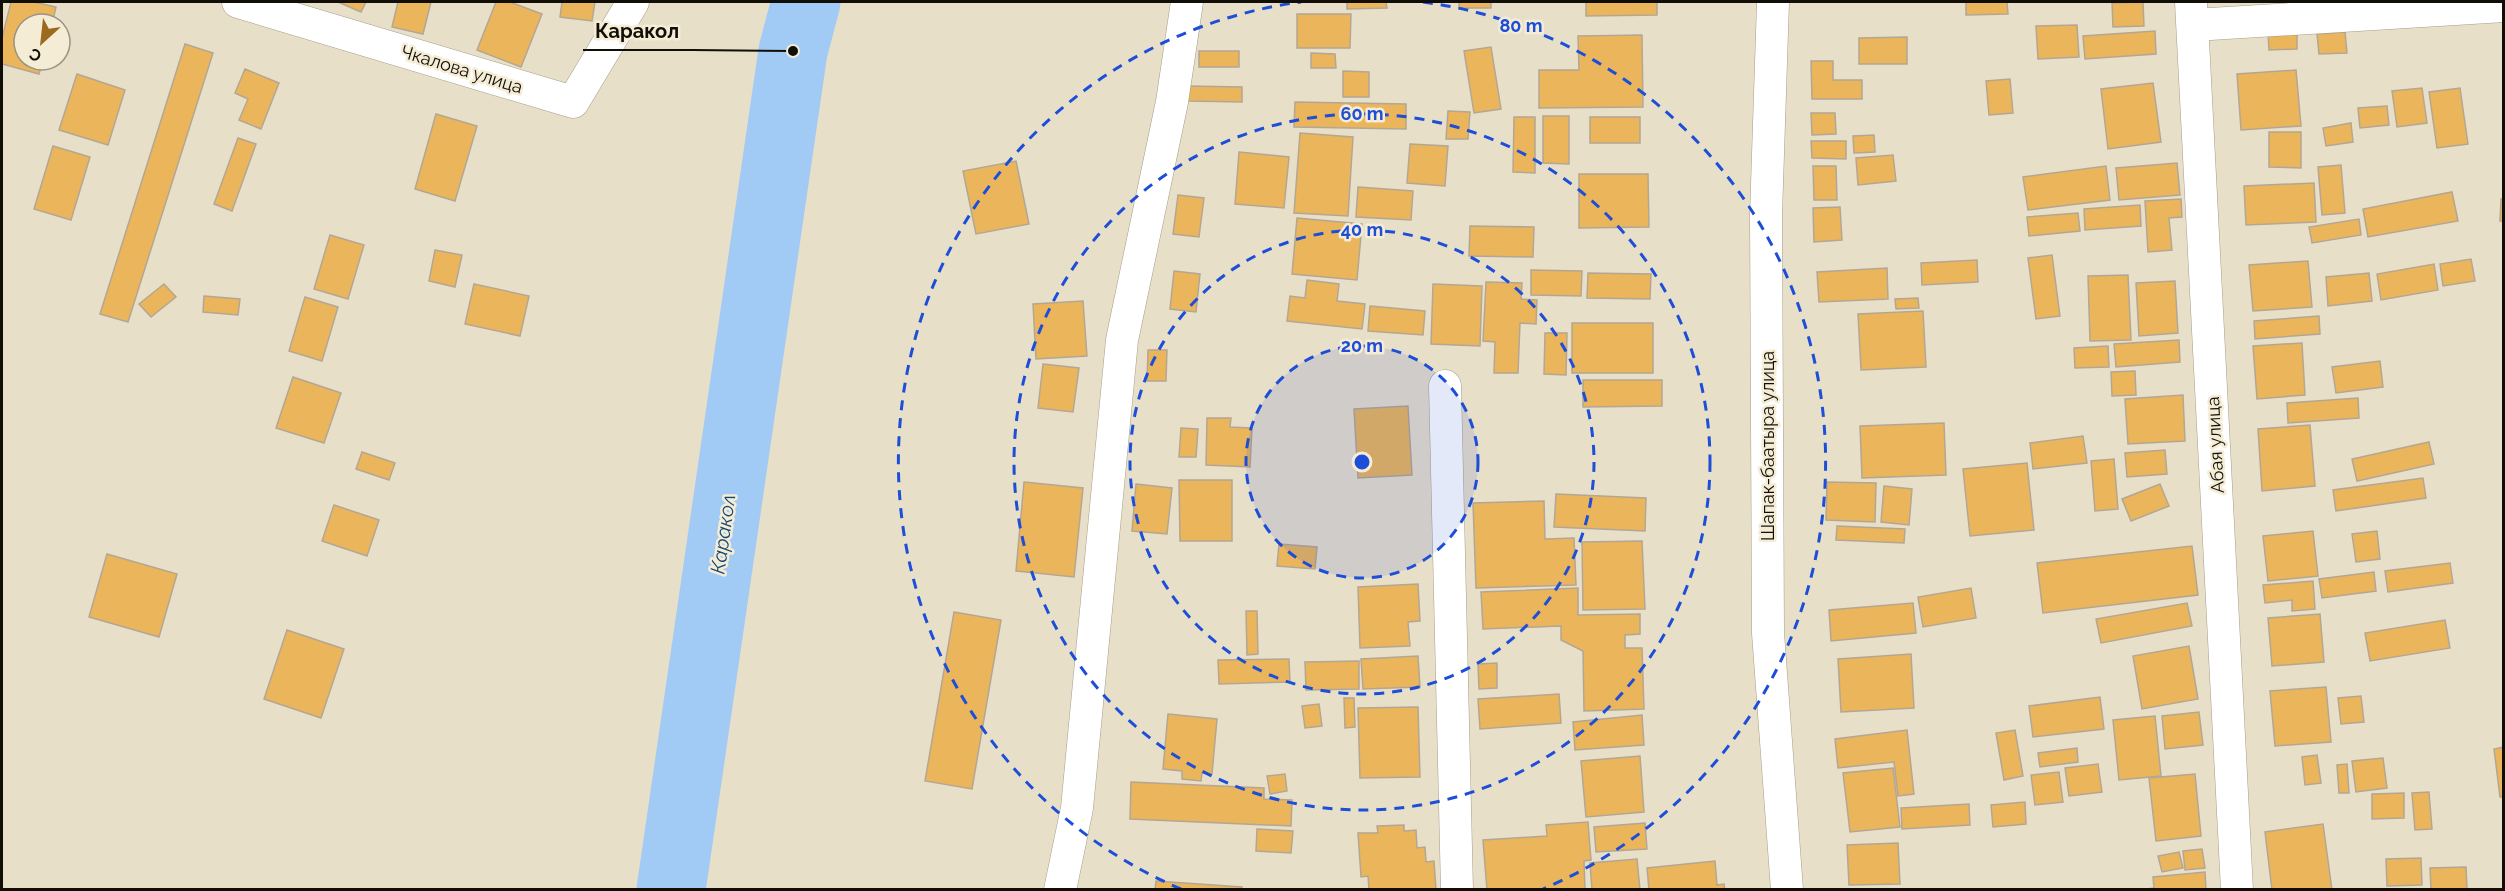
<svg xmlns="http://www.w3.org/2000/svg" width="2505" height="891" viewBox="0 0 2505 891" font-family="Raleway,sans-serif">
<rect width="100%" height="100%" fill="#e8dfc9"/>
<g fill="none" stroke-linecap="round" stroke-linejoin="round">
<path stroke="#a1cbf5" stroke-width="69" d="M671,890L793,51L806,2"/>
</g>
<path fill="#ebb55b" stroke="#b3a794" stroke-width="1.5" d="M11,2H34L56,7L52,24H24V60H43L39,74L2,64V38Z
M338,2H366L361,12Z
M398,2H431L423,34L392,27Z
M496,2H510L542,14L521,67L477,50Z
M562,2H595L592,21L560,17Z
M1347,2H1386L1387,8L1347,9Z
M1459,2H1491V8H1459Z
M1586,2H1657V15L1586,16Z
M1966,2H2007L2008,14L1966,15Z
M2143,2L2144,26L2113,27L2112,3Z
M1297,14H1351L1350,48H1297Z
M2077,25L2079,57L2038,59L2036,26Z
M2155,31L2156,54L2085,59L2083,36Z
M2297,32V49L2269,50L2268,33Z
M2345,32L2347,53L2319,54L2317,34Z
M1642,35L1643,107L1539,108V70H1579L1578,36Z
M1907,37V64H1859V38Z
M185,44L213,53L128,322L100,314Z
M1491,47L1501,109L1474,113L1464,51Z
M1199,51H1239V67H1199Z
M1311,53L1335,54L1336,68H1311Z
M1811,61H1833V80H1862V99H1812Z
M245,69L279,83L261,129L239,120L248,99L235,93Z
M2296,70L2301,126L2241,130L2237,74Z
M1343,71L1369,72V97H1343Z
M77,74L125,90L108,145L59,130Z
M2010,79L2013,113L1989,115L1986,81Z
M2153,83L2161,142L2108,149L2101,89Z
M1188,86L1242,87V102L1188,101Z
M2422,88L2427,123L2397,127L2392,91Z
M2460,88L2468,144L2437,148L2429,92Z
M1295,102L1406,104V129L1294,127Z
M2387,106L2389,125L2360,128L2358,108Z
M1448,111L1470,112L1468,139H1446Z
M1811,113H1835L1836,134L1812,135Z
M436,114L477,126L455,201L415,189Z
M1543,116H1569V164L1543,163Z
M1514,117H1535V173L1513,172Z
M1590,117H1640V143H1590Z
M2351,123L2353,142L2326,146L2323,128Z
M2269,132H2301V168L2269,167Z
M1300,133L1353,137L1348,216L1294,213Z
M1874,135L1875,152L1854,153L1853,136Z
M238,138L256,144L232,211L214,204Z
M1811,141H1846V159L1812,158Z
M1410,144L1448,146L1445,186L1407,183Z
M53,146L90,157L71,220L34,209Z
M1239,152L1289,157L1284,208L1235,204Z
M1893,155L1896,181L1858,185L1856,158Z
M1016,161L1029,224L976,234L963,171Z
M2177,163L2180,195L2119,200L2116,168Z
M2341,165L2345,213L2322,215L2318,167Z
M1813,166H1836L1837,200H1814Z
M2106,166L2110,200L2028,210L2023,177Z
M1579,174H1648L1649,227L1579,228Z
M2314,183L2316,222L2246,225L2244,186Z
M1358,187L1413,191L1411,220L1356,217Z
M2452,192L2458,221L2368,237L2363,209Z
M1178,195L1204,198L1199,237L1173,234Z
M2181,199L2182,217L2169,218L2172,250L2148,252L2145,201Z
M2501,199H2504V221H2500Z
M2140,205L2141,226L2085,230L2084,209Z
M1840,207L1842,240L1814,242L1813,208Z
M2078,213L2080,231L2029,236L2027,217Z
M1297,218L1362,224L1357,280L1292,274Z
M2359,219L2361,235L2312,243L2309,227Z
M1470,226L1534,227L1533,257L1469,256Z
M330,235L364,245L348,299L314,289Z
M435,250L462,255L455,287L429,281Z
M2052,255L2060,316L2036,319L2028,258Z
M2471,259L2475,281L2443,286L2440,264Z
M1977,260L1978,282L1922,285L1921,263Z
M2308,261L2312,307L2253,311L2249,265Z
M2434,264L2438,290L2381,300L2377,274Z
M1887,268L1888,299L1819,302L1817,272Z
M1531,270L1582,271L1581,296L1531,295Z
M1174,271L1200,274L1196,312L1170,309Z
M1588,273L1651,274L1650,299L1587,298Z
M2369,273L2372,301L2328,306L2326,277Z
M2128,275L2131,340L2090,341L2088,276Z
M1307,280L1339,284L1337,301L1365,304L1362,329L1287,321L1290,296L1305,298Z
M2175,281L2178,333L2139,336L2136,283Z
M1486,282L1522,283L1521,299L1537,300L1536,324L1520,323L1518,373H1494L1495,342L1483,341Z
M164,284L176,297L151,317L139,304Z
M474,284L529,296L520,336L465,324Z
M1433,284L1482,286L1480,346L1431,344Z
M204,296L240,299L238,315L203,312Z
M305,297L338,307L322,361L289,351Z
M1918,298L1919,308L1896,309L1895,299Z
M1083,301L1087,356L1036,359L1033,304Z
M1370,306L1425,311L1423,335L1368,331Z
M1923,311L1926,367L1861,370L1858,314Z
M2319,316L2320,334L2255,339L2254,321Z
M1572,323H1653V373H1572Z
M1545,333H1567L1566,375L1544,374Z
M2179,340L2180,362L2116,367L2114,344Z
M2302,343L2305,395L2257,399L2253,346Z
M2108,346L2109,367L2075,368L2074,348Z
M1148,350H1167L1166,381H1147Z
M2380,361L2383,387L2336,393L2332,367Z
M1043,364L1079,368L1073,412L1038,408Z
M2135,371L2136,395L2112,396L2111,372Z
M293,377L341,393L324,443L276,428Z
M1583,380H1662V406L1583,407Z
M2183,395L2185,441L2128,444L2125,399Z
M2358,398L2359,418L2288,423L2287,403Z
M1408,406L1412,475L1358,478L1354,409Z
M1207,418H1231L1230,427L1252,428L1250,467L1206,465Z
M1944,423L1946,475L1862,478L1860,426Z
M2310,425L2315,486L2262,491L2258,429Z
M1181,428L1198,429L1196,457H1179Z
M2083,436L2087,463L2033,469L2030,443Z
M2429,442L2434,464L2357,481L2352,459Z
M2165,450L2167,474L2127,477L2125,453Z
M362,452L395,463L389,480L356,469Z
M2114,459L2118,509L2095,511L2091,461Z
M2027,463L2034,530L1970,536L1963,469Z
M2423,478L2426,498L2336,511L2333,490Z
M1179,480H1232V541H1180Z
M1024,482L1083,488L1074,577L1016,571Z
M1827,482L1876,483L1875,522L1826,520Z
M1136,484L1172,488L1167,534L1132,531Z
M2160,484L2169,506L2131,521L2122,499Z
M1884,486L1912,489L1909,525L1881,522Z
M1556,494L1646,498L1645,531L1554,527Z
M1544,501L1545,539L1574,538L1576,585L1476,588L1473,503Z
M334,505L379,520L367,556L322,541Z
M1837,526L1905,529L1904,543L1836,540Z
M2313,531L2318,576L2268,581L2263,536Z
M2377,531L2380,559L2356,562L2352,534Z
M1642,541L1645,609L1583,610L1582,542Z
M1279,544L1317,547L1315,569L1277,566Z
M2192,546L2198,595L2043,613L2037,563Z
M107,554L177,574L159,637L89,617Z
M2450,563L2453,583L2388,592L2385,571Z
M2374,572L2376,591L2322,598L2319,579Z
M2313,581L2315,609L2292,611V600L2265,603L2263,585Z
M1418,584L1420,621L1408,622L1410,646L1360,648L1358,587Z
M1578,588V615L1640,614V634L1625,635V648H1642L1644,709L1584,711L1583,651L1561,640V626L1483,629L1481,592Z
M1971,588L1976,618L1923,627L1918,597Z
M1913,603L1916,633L1831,641L1829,610Z
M2187,603L2192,626L2101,643L2096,619Z
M1246,611H1257L1258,654L1247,655Z
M954,612L1001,620L972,789L925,781Z
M2320,614L2324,662L2272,666L2268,618Z
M2445,620L2450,648L2370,661L2365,633Z
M287,630L344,649L321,718L264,699Z
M2189,646L2198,699L2142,709L2133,656Z
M1911,654L1914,708L1841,712L1838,659Z
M1418,656L1420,687L1363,689L1361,659Z
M1289,659L1290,682L1219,684L1218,660Z
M1359,661V689L1306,690L1305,662Z
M1497,663V688L1479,689L1478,664Z
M2326,687L2331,742L2275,746L2270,691Z
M1559,694L1561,723L1480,729L1478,699Z
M2361,696L2364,722L2341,724L2338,698Z
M2100,697L2104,729L2033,737L2029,706Z
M1344,698H1354L1355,727L1345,728Z
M1319,704L1322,726L1305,728L1302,706Z
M1418,707L1420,777L1360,778L1358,708Z
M2199,712L2203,745L2165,749L2162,716Z
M1168,714L1217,719L1212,774L1202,773L1201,781L1182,779V771L1163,769Z
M1642,715L1644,745L1575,750L1573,722Z
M2155,716L2161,776L2119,780L2113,720Z
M1907,730L1914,794L1898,796L1894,762L1838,768L1835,739Z
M2015,730L2023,776L2004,780L1996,733Z
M2504,747V797H2500L2494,749Z
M2077,748L2078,762L2040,767L2038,753Z
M2317,755L2321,783L2305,785L2302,757Z
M1640,756L1644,812L1586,817L1581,761Z
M2383,758L2387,788L2356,792L2352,761Z
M2098,764L2102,792L2069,796L2065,768Z
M2347,764L2349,793H2339L2337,765Z
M1893,768L1900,827L1850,832L1843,773Z
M2059,772L2063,802L2035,805L2031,775Z
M1285,774L1287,791L1270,794L1267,776Z
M2195,774L2201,836L2156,841L2149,778Z
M1131,782L1264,788V799L1292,800L1291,826L1130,819Z
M2429,792L2432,829L2415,830L2412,793Z
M2404,793V818L2372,819V794Z
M2025,802L2026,824L1993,827L1991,805Z
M1969,804L1970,825L1902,829L1901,808Z
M1588,822L1591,860L1584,861L1585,890H1487L1483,840L1547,836L1546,825Z
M1645,823L1647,849L1596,852L1594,827Z
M2323,824L2332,890H2272L2265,832Z
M1404,825V831L1416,830L1417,848L1425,847L1426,862L1434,861L1436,890H1369L1368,876L1361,877L1358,833H1378L1377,826Z
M1257,829L1293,831L1291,853L1256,851Z
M1898,843L1900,884L1849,885L1847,845Z
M2202,849L2205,868L2185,870L2183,851Z
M2179,852L2183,868L2162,872L2158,856Z
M2421,858L2422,885L2387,886L2386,859Z
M1637,859L1640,890H1592L1590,863Z
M1715,861L1717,885L1724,884L1725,890H1649L1647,868Z
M2466,867L2467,889L2431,890L2430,868Z
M2205,872L2206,890H2139L2154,888L2153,877Z
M1156,881L1242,887V890H1155Z"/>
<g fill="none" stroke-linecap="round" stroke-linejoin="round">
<g stroke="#a69d89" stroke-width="33">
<path id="street" d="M238,2L573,102L633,2
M1773,2L1766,215L1768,633L1787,890
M2191,2L2237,890
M2194,25L2504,6
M1445,386L1457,890
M1060,890L1077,808L1122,340L1172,102L1187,2"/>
</g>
<use href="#street" stroke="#fff" stroke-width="32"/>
</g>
<circle cx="1362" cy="462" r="116" fill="#1d4ed8" fill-opacity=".12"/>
<g fill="none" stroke="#1d4ed8" stroke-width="3" stroke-dasharray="10 8">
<circle cx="1362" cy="462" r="116"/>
<circle cx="1362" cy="462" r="232"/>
<circle cx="1362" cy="462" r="348"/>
<path d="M1181 889A464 464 0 0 1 1301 2M1423 2A464 464 0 0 1 1543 889"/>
</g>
<g text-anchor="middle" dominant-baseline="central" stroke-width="5" stroke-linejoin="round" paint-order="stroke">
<g font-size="18" fill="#110e07" stroke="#f5ecd6">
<text transform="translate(462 69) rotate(17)">Чкалова улица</text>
<text transform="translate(2215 445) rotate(-93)">Абая улица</text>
<text transform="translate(1767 446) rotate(-90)">Шапак-баатыра улица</text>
</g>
<g font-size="20" font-style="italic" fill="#144774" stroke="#f5ecd6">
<text transform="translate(723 534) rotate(-82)">Каракол</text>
</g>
</g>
<circle cx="1362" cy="462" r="9" fill="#1d4ed8" stroke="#f5ecd6" stroke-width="3"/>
<g font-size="18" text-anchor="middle" font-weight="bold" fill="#1d4ed8" stroke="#f5ecd6" stroke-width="5" stroke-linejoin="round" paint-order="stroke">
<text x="1521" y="32">80 m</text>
<text x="1362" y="120">60 m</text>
<text x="1362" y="236">40 m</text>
<text x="1362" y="352">20 m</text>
</g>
<path fill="none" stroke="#110e07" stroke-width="2" d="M793 51L692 50H583"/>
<circle fill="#110e07" stroke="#f5ecd6" stroke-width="2" cx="793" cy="51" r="6"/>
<g font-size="20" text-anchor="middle" font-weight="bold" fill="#110e07" stroke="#f5ecd6" stroke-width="5" stroke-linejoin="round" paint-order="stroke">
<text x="637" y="38">Каракол</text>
</g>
<rect width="2505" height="891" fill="none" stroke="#110e07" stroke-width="6"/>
<g transform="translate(42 42) rotate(207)"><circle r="28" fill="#f5ecd6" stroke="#9a9383" stroke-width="1.5"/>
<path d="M0-4.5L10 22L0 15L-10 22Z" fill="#9c6a1f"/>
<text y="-9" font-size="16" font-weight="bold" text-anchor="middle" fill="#110e07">С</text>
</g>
</svg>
